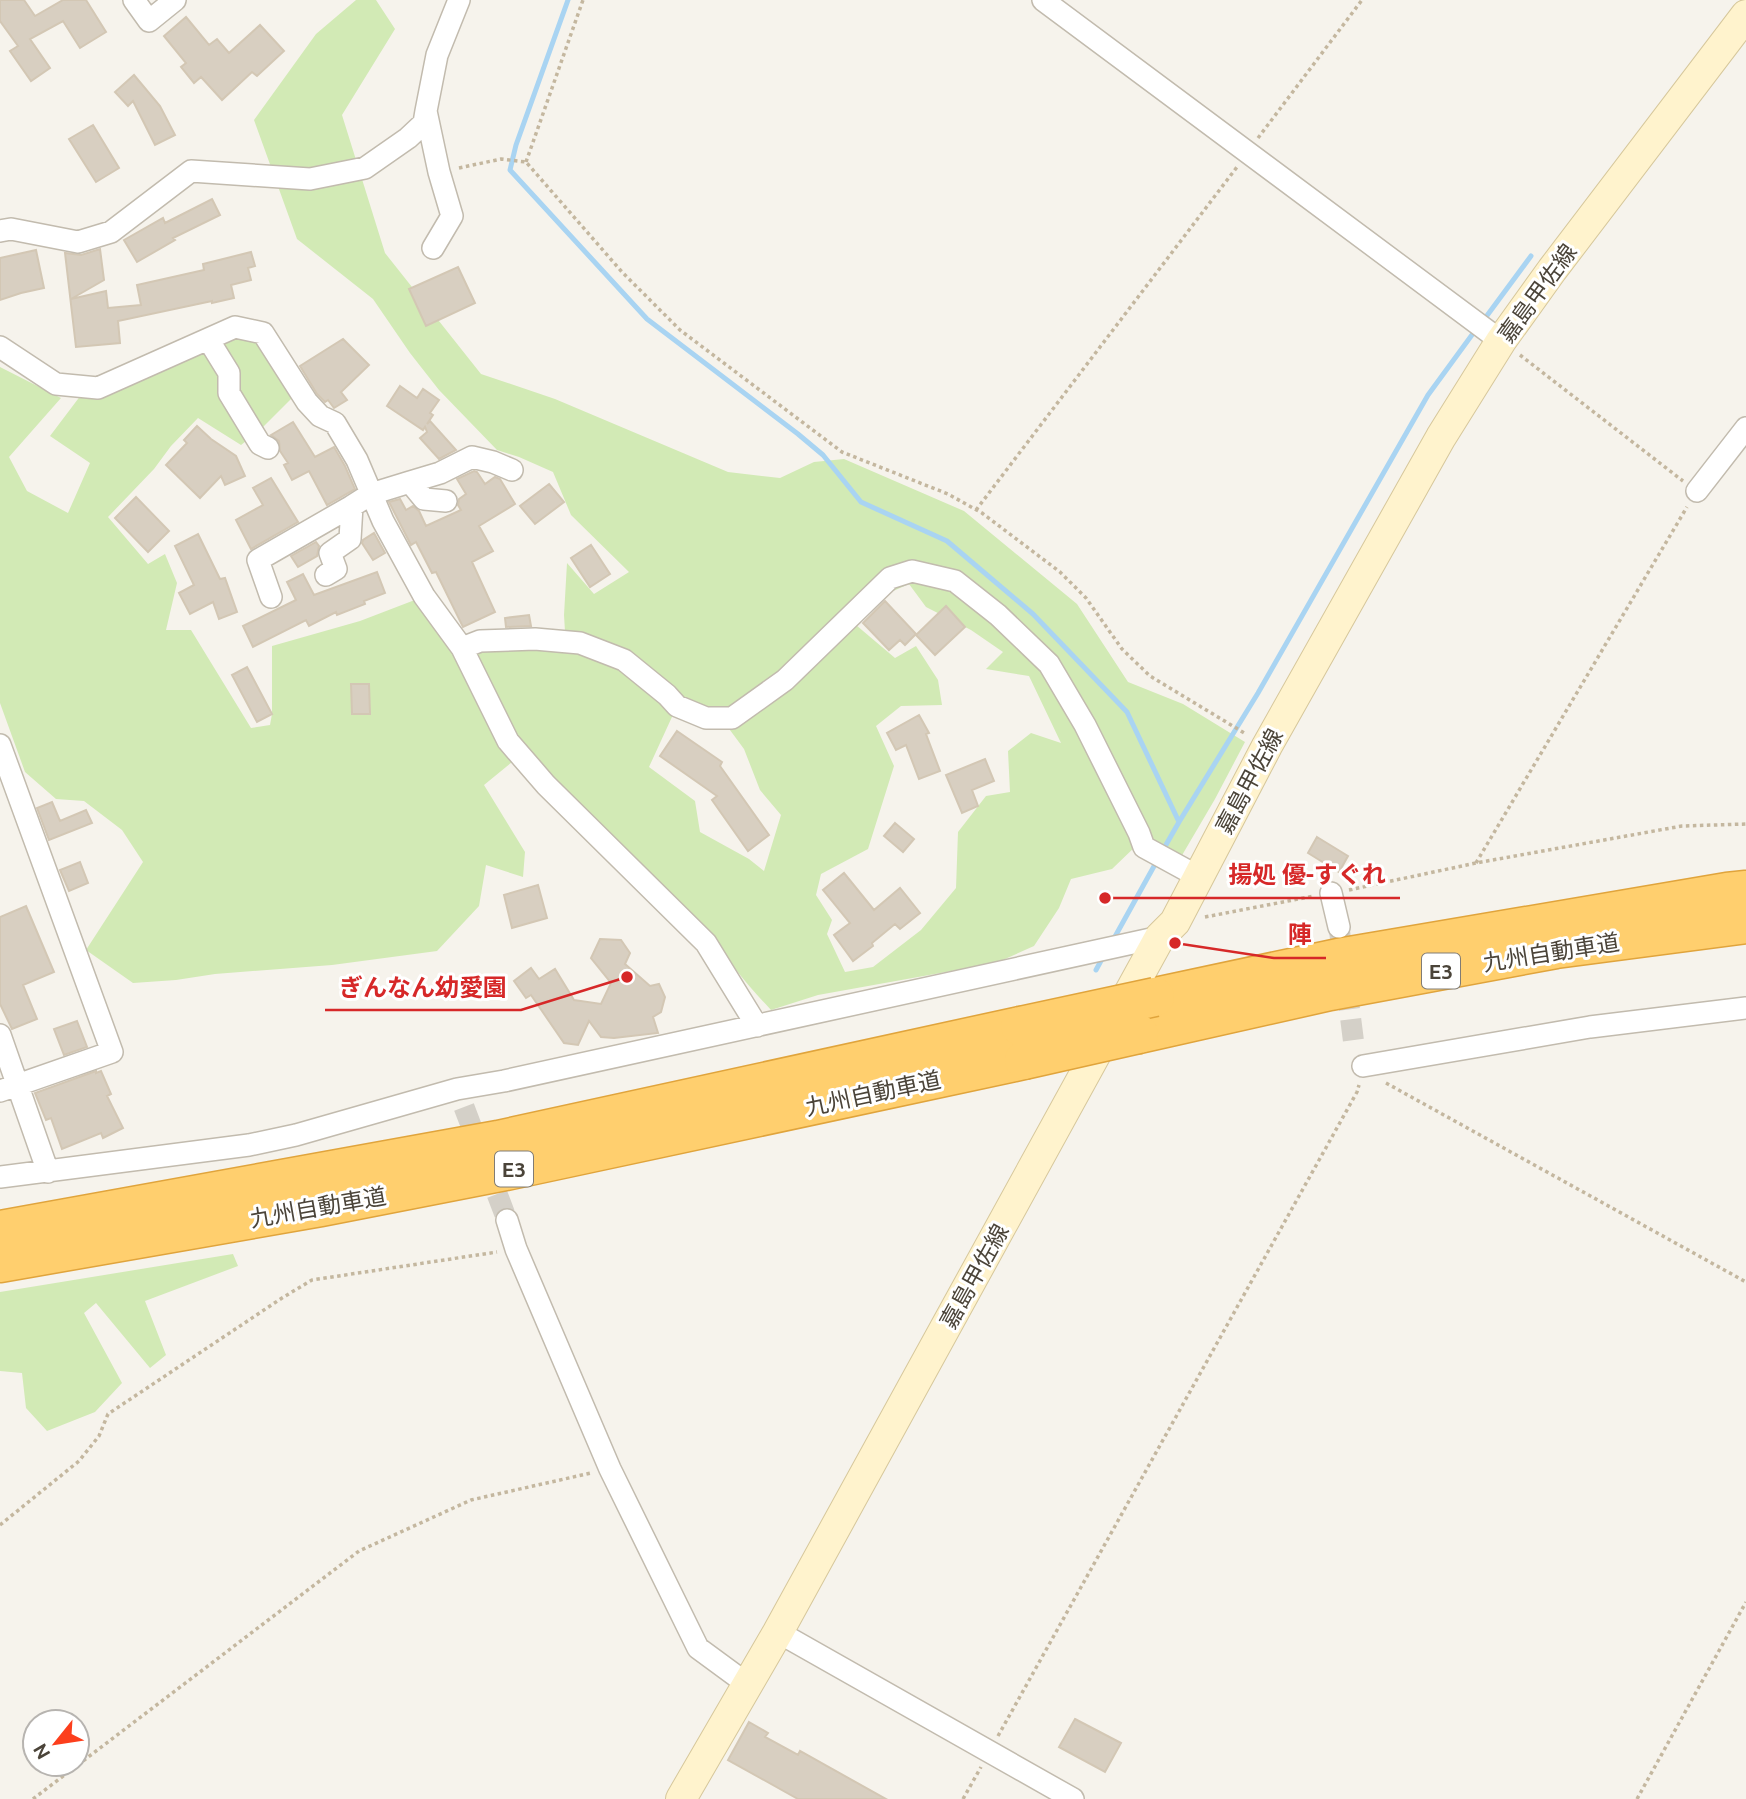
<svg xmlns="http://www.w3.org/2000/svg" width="1746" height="1799" viewBox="0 0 1746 1799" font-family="Ubuntu,'Noto Sans JP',sans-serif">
<rect width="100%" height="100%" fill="#f6f3ec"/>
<path fill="#d2eab5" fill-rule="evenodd" d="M356,0H376L395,29L342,115L385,253L481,374L555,399L728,472L780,478L814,462L844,459L964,511L1077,604L1128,682L1183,704L1245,742L1215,799L1181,857L1138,844L1112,869L1071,879L1059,908L1034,946L996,963L818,995L771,1010C758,996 745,982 733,966C722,951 711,932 698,919C686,908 671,900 660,889C613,846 474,710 475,647L566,648L564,615L567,563L594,594L629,572L571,515L553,472L519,457L497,450L439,390L410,353L373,299L297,239L254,120L316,34ZM877,577L891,592L909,584L926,607L971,630L1003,652L986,669L1029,676L1061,743L1031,733L1008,751L1010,792L986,796L958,832L956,888L921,930L873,967L845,972L827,934L832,920L816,895L821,874L868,849L894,766L876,726L901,706L942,705L938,680L916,646L895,658L856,625ZM677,706L727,726L744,749L760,790L781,815L764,871L749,859L700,832L695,801L649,767Z
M258,334L294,396L260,430L241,445L198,418L171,446L154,469L108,517L148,564L165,554L177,583L166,630H191L251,728L270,725L272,714V646L360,621L420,598L452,644L498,743L512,762L484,785L525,852L523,877L486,865L479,906L437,951L332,965L215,974L176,980L133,983L86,950L143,862L122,830L84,801L56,799L25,772L0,703V367L61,398L9,457L27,491L68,513L90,463L50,436L81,395L233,335Z
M233,1254L238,1266L145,1301L166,1355L150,1368L96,1303L84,1313L122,1383L95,1412L47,1431L26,1408L22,1373L0,1371V1292Z"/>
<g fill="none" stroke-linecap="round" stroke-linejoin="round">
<path stroke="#a9d4f2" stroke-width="5" d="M568,0L516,145L510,170L647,319L798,434L823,455L861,502L947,541L1033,614L1127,712L1179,822L1163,850
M1483,321L1531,256
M1179,822L1258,693L1428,395L1477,328
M1112,942L1158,859
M1096,970L1103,957"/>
</g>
<path fill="#d8cfc1" stroke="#d3c7b4" stroke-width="2" d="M0,0H24L35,16L63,0H86L106,32L80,48L63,21L30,39L50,68L31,81L10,51L18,46L0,21Z
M186,17L209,45L217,39L229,53L260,25L284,51L257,76L252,72L222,100L201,77L194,83L181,67L186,63L164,36Z
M134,75L160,106L175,135L155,145L133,101L128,106L115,92Z
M93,125L119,168L96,182L69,139Z
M212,199L220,215L173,238L175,240L137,262L124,240L163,218L165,223Z
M100,249L104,280L71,299L106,291L108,308L141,305L137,285L204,270L203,264L251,252L255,266L248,268L251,280L231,285L234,298L212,303V301L118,321L120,343L76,347L65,253L81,255Z
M36,250L44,288L21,293L0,300V258Z
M458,267L475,303L426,326L409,289Z
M343,339L369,365L341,392L347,400L334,408L328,400L325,402L317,394L300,366Z
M400,386L417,398L423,389L439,400L430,413L433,415L427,424L430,421L456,450L439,459L420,438L427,432L425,427L423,430L387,406Z
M293,422L315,457L334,447L345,466L355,489L327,505L309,471L292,480L284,465L288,463L280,451L279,441L271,435Z
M197,426L211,439L236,456L245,476L225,485L221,476L200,498L166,465L187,443L184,440Z
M474,471L477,472L485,484L495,477L500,479L515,504L479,526L493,551L472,562L495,612L463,627L436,572L432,573L416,542L411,545L389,502L400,499L406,510L413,506L419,511L426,526L461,510L458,505L459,499L466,494L457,479Z
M271,478L298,522L251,549L236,520L263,505L253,488Z
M549,484L564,502L535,524L520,506Z
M136,497L169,531L148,552L115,518Z
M374,533L385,553L373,560L362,543L363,540Z
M198,534L220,579L225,578L237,612L219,619L213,602L190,614L179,593L194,585L175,546Z
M316,542L319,546L317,556L298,567L291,556Z
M591,545L610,574L590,587L571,558Z
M377,572L385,593L364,601L365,604L337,615L336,612L309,626L306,620L253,647L243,626L296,600L287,582L303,574L314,595Z
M885,601L916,634L905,645L900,640L889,650L863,623Z
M946,606L965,627L935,655L916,635Z
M529,615L531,626L506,627L505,618Z
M247,667L272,714L257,722L232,675Z
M351,684H369L370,714H352Z
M919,715L929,733L926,734L940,771L919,779L906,745L896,750L887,733Z
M677,731L722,762L720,766L769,835L748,851L712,800L717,796L660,756Z
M985,759L994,781L972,790L978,806L962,813L946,775Z
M52,802L60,821L86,810L92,823L49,840L37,808Z
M895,823L914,839L903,852L884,836Z
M1317,837L1348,856L1339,872L1308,853Z
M80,862L88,883L69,891L60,870Z
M844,873L874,910L900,888L920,913L900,929L895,924L872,943L873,946L853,961L834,935L850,923L823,890Z
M538,885L547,918L512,928L504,895Z
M26,906L54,972L23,985L37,1019L12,1029L0,1004V917Z
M600,939L621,940L630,953L625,964L650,986L659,984L665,997L661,1012L653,1017L658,1033L614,1038L601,1037L589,1021L578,1045L564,1043L531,995L526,998L514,981L531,968L539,979L555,969L574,1000L601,1004L611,983L591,958Z
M77,1021L87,1047L64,1055L54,1029Z
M96,1071V1073L101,1071L111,1094L107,1096L123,1128L103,1138L101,1133L62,1149L51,1118L46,1120L35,1093Z
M1075,1719L1121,1743L1105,1772L1059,1747Z
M749,1722L768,1733L765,1737L798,1755L800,1751L886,1799H798L728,1760Z"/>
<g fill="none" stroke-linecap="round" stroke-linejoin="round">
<path stroke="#d4d0c8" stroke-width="21" stroke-dasharray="21 10" stroke-linecap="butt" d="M1339,927L1354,1045
M464,1107L507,1220"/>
<g stroke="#c2bbae" stroke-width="24">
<path id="street" d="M134,0L149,21L175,0
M1043,0L1501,341
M0,231L11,229L78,242L111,232L191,171L310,179L365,168L408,138L424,123L426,111
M433,248L452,216L439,172L426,111L437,55L459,0
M208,339L229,373V393L260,444L268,448
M0,347L56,384L98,388L235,327L263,333L307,402L320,416L335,423L357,460L383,521L424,596L462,648L508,741L546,785L706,943L757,1026
M410,482L440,473L472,457L493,462L512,470
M1697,491L1746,428
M326,575L336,569L330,553L350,539L352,506L371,494L410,482L424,499L446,501
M271,597L258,560L352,506
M462,648L480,641L535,639L580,643L624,660L667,695L677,706L706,718H732L785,680L890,578L912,571L955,581L998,615L1049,664L1085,725L1139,833L1144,847L1197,876
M0,745L112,1052L0,1091
M1331,893L1339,927
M0,1035L48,1172
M1363,1066L1590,1027L1746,1008
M0,1177L249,1145L296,1135L457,1089L504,1081L1160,937
M507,1220L516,1249L610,1469L698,1648L747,1684
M778,1632L1073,1799"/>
</g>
<g stroke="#d6c79b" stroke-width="32">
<path id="secondary" d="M681,1799L778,1632L1160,937L1175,922L1267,746L1441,437L1501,341L1552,270L1746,15"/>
</g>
<g stroke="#e0a43c" stroke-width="41">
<path id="highway" d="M1155,997L1338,958L1727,892L1746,890
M1139,1034L1330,991L1556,949L1746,924
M0,1230L498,1140L1020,1026
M0,1263L321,1207L511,1170L1024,1060"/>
</g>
<path stroke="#c4b79f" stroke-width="3.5" stroke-dasharray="3.5 3.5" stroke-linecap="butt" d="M1258,138L1362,0
M526,162L583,0
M459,168L501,159L526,162L622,272L680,330L842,452L948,494L982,513L1060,572L1086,598L1122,649L1150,676L1246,734
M1520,355L1683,481
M976,510L1237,167
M1476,863L1687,507
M1349,890L1476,863L1682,826L1746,824
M1205,917L1314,896
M1386,1083L1746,1282
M0,1525L79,1461L99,1436L108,1414L282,1298L312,1280L497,1252
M998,1736L1357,1092L1359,1085
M33,1799L359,1551L471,1500L591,1473
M963,1799L981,1767
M1637,1799L1746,1602"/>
<use href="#street" stroke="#fff" stroke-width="21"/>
<use href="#secondary" stroke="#fff3cd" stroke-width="30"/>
<use href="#highway" stroke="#ffcf6e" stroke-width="38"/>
<g stroke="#e0a43c" stroke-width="41" stroke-linecap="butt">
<path id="highway-bridge" d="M1020,1026L1155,997
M1024,1060L1139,1034"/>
</g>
<use href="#highway-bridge" stroke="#ffcf6e" stroke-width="38"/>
</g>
<g text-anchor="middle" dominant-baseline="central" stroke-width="6" stroke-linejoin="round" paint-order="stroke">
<g fill="#fff" stroke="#817c74" stroke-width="2">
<rect x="1422" y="953.5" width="38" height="35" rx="5"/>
<rect x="495" y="1151.5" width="38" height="35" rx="5"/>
</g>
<g font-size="21" font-weight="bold" fill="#4b4439">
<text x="1441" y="971">E3</text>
<text x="514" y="1169">E3</text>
</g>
<g font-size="23" fill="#4b4439" stroke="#fff">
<text transform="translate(1537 293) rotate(-54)">嘉島甲佐線</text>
<text transform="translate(1249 781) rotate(-62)">嘉島甲佐線</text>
<text transform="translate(1551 952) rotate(-9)">九州自動車道</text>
<text transform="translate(873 1093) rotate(-12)">九州自動車道</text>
<text transform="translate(318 1207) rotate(-10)">九州自動車道</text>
<text transform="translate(974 1276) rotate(-61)">嘉島甲佐線</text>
</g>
</g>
<path fill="none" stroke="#d62828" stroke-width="2.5" d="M1105 898L1214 898H1400M1175 943L1274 958H1326M627 977L521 1010H325"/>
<g fill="#d62828" stroke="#fff" stroke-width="2.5">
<circle cx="1105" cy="898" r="7"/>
<circle cx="1175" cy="943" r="7"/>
<circle cx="627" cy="977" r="7"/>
</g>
<g font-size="24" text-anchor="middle" font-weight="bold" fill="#d62828" stroke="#fff" stroke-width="6" stroke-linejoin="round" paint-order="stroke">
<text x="1307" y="883">揚処 優-すぐれ</text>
<text x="1300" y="943">陣</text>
<text x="423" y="996">ぎんなん幼愛園</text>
</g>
<g transform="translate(56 1743) rotate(240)"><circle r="33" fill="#ffffff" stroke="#b7b4b0" stroke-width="2"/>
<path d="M0-5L12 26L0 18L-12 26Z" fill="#fc3f1d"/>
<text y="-10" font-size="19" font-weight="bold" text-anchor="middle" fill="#4b4439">N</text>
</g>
</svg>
